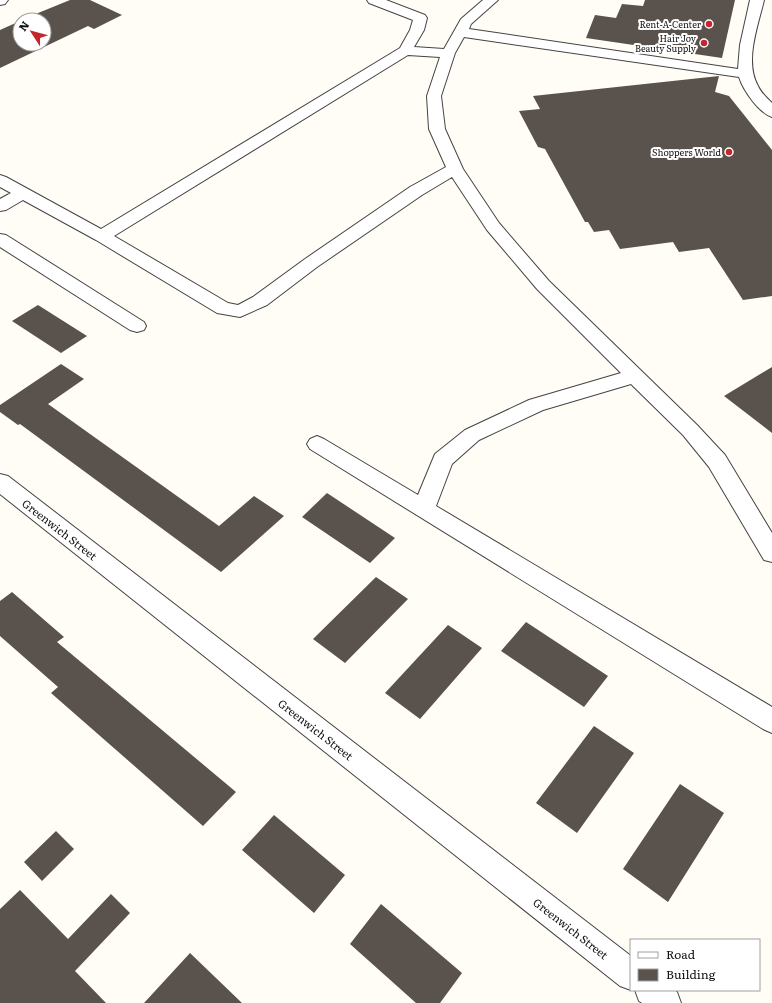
<svg xmlns="http://www.w3.org/2000/svg" width="772" height="1003" viewBox="0 0 772 1003" font-family="Literata,serif">
<rect width="100%" height="100%" fill="#fffdf5"/>
<path fill="#5a524d" d="M70,0H90L122,15L94,29L88,26L0,68V30L20,21V44H44V20H21Z
M645,0H735L722,58L586,38L595,15L616,18L622,4L643,6Z
M719,76L715,92L729,96L772,150V296L743,300L709,248L679,252L673,242L620,249L609,230L594,232L588,222H585L545,149L538,147L519,111L540,109L533,96Z
M38,305L87,336L61,353L12,321Z
M61,364L84,379L48,404L219,526L254,496L284,516L221,572L20,424L18,425L0,412V405Z
M772,367V433L724,396Z
M327,493L395,538L370,563L302,517Z
M376,577L408,599L345,663L313,639Z
M12,592L64,637L57,642L236,792L203,826L51,693L58,687L0,636V601Z
M526,622L608,676L584,707L501,651Z
M448,625L482,648L420,719L385,693Z
M594,726L634,753L577,833L536,803Z
M680,784L724,813L668,902L623,869Z
M274,815L345,875L314,913L242,850Z
M56,831L74,849L42,881L24,862Z
M20,890L68,939L111,894L130,913L75,971L106,1003H0V909Z
M381,904L462,973L440,1003H416L350,944Z
M190,953L242,1003H144Z"/>
<g fill="none" stroke-linecap="round" stroke-linejoin="round">
<g stroke="#444" stroke-width="2">
<path id="minor" d="M0,0H8L5,4L0,5Z
M367,0H386L425,15L427,18L424,30L414,47L444,49L461,19L483,0H498L471,24L469,29L738,69L740,45L750,0H764C758,26 744,61 758,86C761,93 767,98 772,103V117C759,113 743,90 739,77L464,37L455,53L441,96L445,129L463,169L499,223L549,281L697,425L725,455L772,533V562L764,560L709,467L683,435L631,384L543,410L479,440L452,464L436,506L772,707V733L763,729L310,449L307,444L310,439L317,436L324,439L418,495L435,454L465,430L529,400L621,373L537,289L487,230L452,177L422,195L317,267L267,305L240,317L217,313L96,240L23,200L6,210L0,211V199L11,193L0,187V175L6,177L101,229L400,48L410,30L413,20L369,3ZM408,55L440,57L427,96L429,129L446,167L410,187L305,259L253,297L238,305L228,303L114,236Z
M0,234L6,235L144,322L146,326L144,330L137,332L130,330L0,247Z
M0,474L8,476L631,956V990L620,986L0,494Z
M635,990H674L677,992L681,1003H642L639,1001Z"/>
</g>
<use href="#minor" fill="#fff" fill-rule="evenodd"/>
</g>
<g fill="#c4262e" stroke="#fff" stroke-width="1.5">
<circle cx="709" cy="24" r="4"/>
<circle cx="704" cy="43" r="4"/>
<circle cx="729" cy="152" r="4"/>
</g>
<g text-anchor="middle" dominant-baseline="central" stroke-width="4" stroke-linejoin="round" paint-order="stroke">
<g font-size="9" fill="#111" stroke="#fff" text-anchor="end">
<text x="701" y="24">Rent-A-Center</text>
<text x="696" y="38">Hair Joy<tspan x="696" dy="10">Beauty Supply</tspan></text>
<text x="721" y="152">Shoppers World</text>
</g>
<g font-size="11" fill="#111" stroke="#fff">
<text transform="translate(60 529) rotate(38)">Greenwich Street</text>
<text transform="translate(316 729) rotate(38)">Greenwich Street</text>
<text transform="translate(571 928) rotate(38)">Greenwich Street</text>
</g>
</g>
<rect x="630" y="939" width="130" height="52" fill="#ffffff" stroke="#a0a0a0"/>
<rect x="638" y="952" width="20" height="6" fill="#ffffff" stroke="#a0a0a0"/>
<text x="666" y="959" font-size="12" fill="#111111">Road</text>
<rect x="638" y="969" width="20" height="12" fill="#5a524d" stroke="#a0a0a0"/>
<text x="666" y="979" font-size="12" fill="#111111">Building</text>
<g transform="translate(32 32) rotate(306)"><circle r="19" fill="#ffffff" stroke="#a0a0a0"/>
<path d="M0-3L7 15L0 10L-7 15Z" fill="#c4262e"/>
<text y="-6" font-size="11" font-weight="bold" text-anchor="middle" fill="#111111">N</text>
</g>
</svg>
